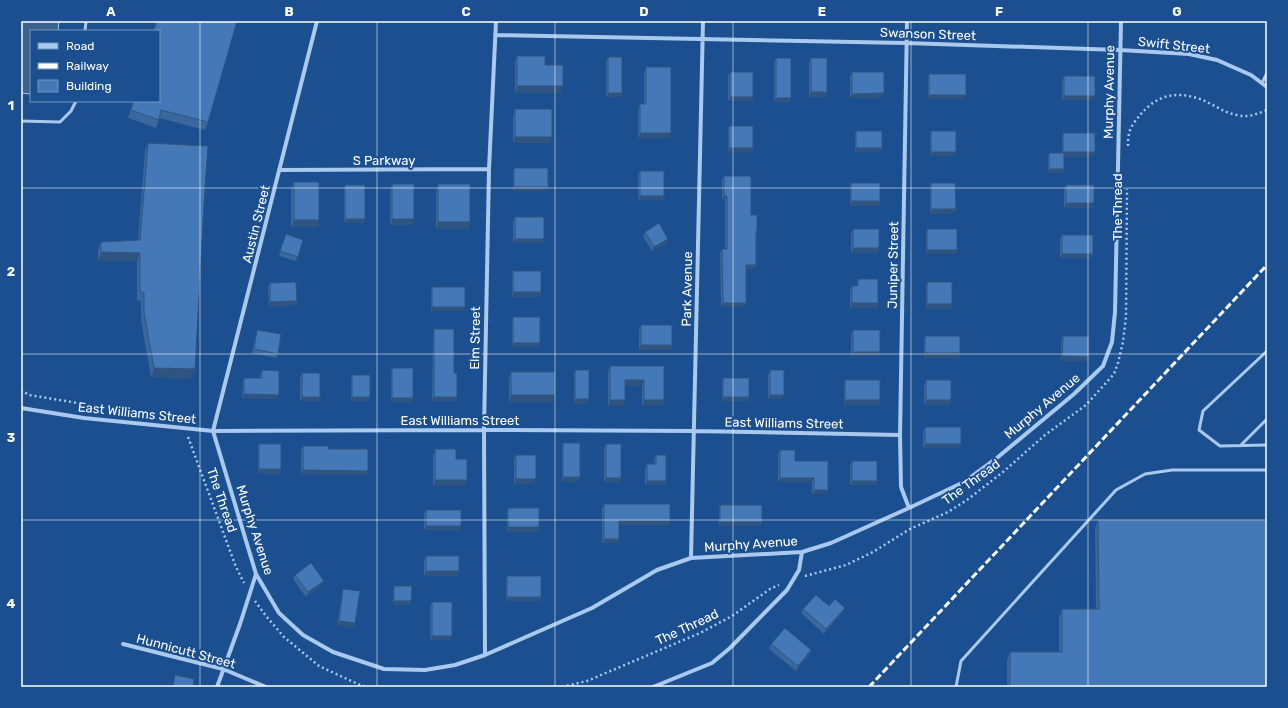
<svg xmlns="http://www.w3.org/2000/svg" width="1288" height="708" viewBox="0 0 1288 708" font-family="Rubik,sans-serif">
<rect width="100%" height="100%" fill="#1b4f8f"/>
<path fill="#3c6290" stroke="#9cc4f0" d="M21,21H59L58,31H31V94L21,93Z"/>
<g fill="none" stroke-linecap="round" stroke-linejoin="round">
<path stroke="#a9c9ee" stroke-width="2.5" stroke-dasharray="2 3" stroke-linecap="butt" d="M1128,146C1128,142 1128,138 1129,134C1130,127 1136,120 1140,115C1156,96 1173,91 1197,98C1211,102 1223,113 1237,115C1248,118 1257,114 1267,110
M21,390L29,395L151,415
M188,437L236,567L244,583
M805,576L846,565L873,552L910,529L948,512L967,500L1003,472L1045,435L1086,405L1114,374L1118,363L1123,342L1126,317L1127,189
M255,601L266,616L284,637L319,666L360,685L366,687
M562,687L587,681L700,633L732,616L770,589L779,585"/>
<path stroke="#a9c9ee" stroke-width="3" d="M85,31L86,21
M1262,83L1267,73
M21,121L60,122L71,111L76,101
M1267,351L1203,411L1199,430L1220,446L1267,445
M1240,446L1267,419
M956,687L961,661L1116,490L1145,474L1172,470H1267"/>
<path stroke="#a9c9ee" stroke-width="4" d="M317,21L213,431L256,574L279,613L303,635L333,652L384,669L425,670L455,665L485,655L592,608L657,570L691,558L802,552L831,543L909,508L964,482L998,457L1074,394L1103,366L1112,342L1115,312L1121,21
M907,21L900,435L901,487L909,508
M495,35L906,43L1120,50L1189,54L1217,60L1251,75L1267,87
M279,170L489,169
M21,408L84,418L213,431L484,430L694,431L900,435
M691,558L703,21
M123,644L223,669L266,687
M485,655L484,430L489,169L496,21
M217,687L240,624L256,574
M653,687L712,663L730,648L787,590L799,570L802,552"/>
<path stroke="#fff" stroke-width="3" stroke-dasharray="7 3" stroke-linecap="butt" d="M869,687L1267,265"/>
</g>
<path fill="#3a679d" d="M156,21H237L208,122L205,130L159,118L156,128L128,118L133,101H159V31H153Z
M517,56L561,93H515V62Z
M608,57L622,93L621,97H606V61Z
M776,58L791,98L789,102H774V62Z
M811,58L827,92L825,97H809V62Z
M646,67L669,138H638V110L640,104H644V73Z
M730,72L753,97L752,101H728V76Z
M852,72L884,93L882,98H850V77Z
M929,74L966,95L964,99H928V79Z
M1064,76L1094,100H1062V80Z
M515,109L550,143H513V116Z
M729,126L753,148L752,152H728V130Z
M856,131L882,148L880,152H855V135Z
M931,131L956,152L955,156H930V136Z
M1063,133L1093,157H1064L1062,173H1048V157L1049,153H1062V137Z
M148,143L205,186L192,378L151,377L141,320V301L137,300V261H98V250L101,242L138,240L145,151Z
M514,168L548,187L547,191H513V172Z
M640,171L664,196L663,200H638V175Z
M724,176L751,215L757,231L756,234V265L754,269H746V303L744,307H721L720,253L722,249H725V200H722V180Z
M294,182L319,220L317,227H291V189Z
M851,183L880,201L879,206H850V188Z
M931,183L956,209L954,213L930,214V188Z
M392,184L414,219L412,225H390V191Z
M438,184L470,222L468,229H436V191Z
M345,185L365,219L363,223H344V189Z
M1066,185L1092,208H1064V189Z
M515,217L544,239L542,243H513V221Z
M853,229L879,248L877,253H851V233Z
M927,229L957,250L956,254H926V233Z
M645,232L667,243L652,251L643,236Z
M286,234L303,240L296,261L279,256Z
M1062,235L1093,254L1091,258H1060V239Z
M513,271L541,292L540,297H512V275Z
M858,279L878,303L877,308H850V290L852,286H857V283Z
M927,282L952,304L951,309H926V287Z
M270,283L296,305L269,307L268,287Z
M432,287L465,307L464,311H431V291Z
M513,317L540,343L539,347H512V322Z
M641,325L672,345L671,350H639V329Z
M434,329L454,373L457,397L455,401H432L433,334Z
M257,330L278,354L276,358L252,353L256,334Z
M853,330L880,352L878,356H851V335Z
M925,336L960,353L958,358H924V340Z
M1063,336L1087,361H1061V340Z
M610,366H664V400L662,406H642V386H625V400L623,406H608V371Z
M392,368L413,398L411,402H391V372Z
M262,370L277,399L242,398L243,382L244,378H260V375Z
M575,370L589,399L587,404H574V374Z
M770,370L784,395L782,399H768V375Z
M511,372L553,402H509V379Z
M302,373L320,397L319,401H300V378Z
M352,375L370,397L368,401H351V379Z
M723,378L749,397L747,401H722V382Z
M845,380L880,400L879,405H844V385Z
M926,380L951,400L949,405H924V385Z
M925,427L961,444L959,448H923V431Z
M563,443L580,477L578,482H562V448Z
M259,444L281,469L279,474L258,473V448Z
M606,444L621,478L619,482H604V448Z
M303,446L328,449L367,475L301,474V450Z
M435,449L456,459L467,480L464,486H433V455Z
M780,450L795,461L828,490L826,494H812V482H778V454Z
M516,455L536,479L534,484H514V459Z
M656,455L666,481L665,485H645V469L647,464H654V459Z
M852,461L877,481L876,485H850V465Z
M604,504L670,521L669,525H619V539L618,543H602V509Z
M720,505L762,522L760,526H719V509Z
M508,508L539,527L538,532H507V512Z
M426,510L459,530H424V514Z
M1098,520L1267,687H1007V660L1010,652H1059V617L1062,609H1096L1095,528Z
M426,556L458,576H424V560Z
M295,575L324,581L322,585L306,597L293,579Z
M507,576L541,597L539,601H506V580Z
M394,586L410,605H393V590Z
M343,589L355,623L354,628L337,625L342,593Z
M432,602L450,640H430V606Z
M829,606L843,612L824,634L801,613L803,609Z
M771,644L811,650L810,654L796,671L769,649Z"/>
<path fill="#305480" d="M517,86H563L561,93H515Z
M811,92H827L825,97H809Z
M608,93H622L621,97H606Z
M884,93L882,98H850L852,94Z
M929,95H966L964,99H928Z
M1064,96H1095L1094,100H1062Z
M730,97H753L752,101H728Z
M776,98H791L789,102H774Z
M640,133H671L669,138H638Z
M515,137H552L550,143H513Z
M729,148H753L752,152H728Z
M856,148H882L880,152H855Z
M931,152H956L955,156H930Z
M1063,152H1095L1093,157H1062Z
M1049,169H1064L1062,173H1048Z
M514,187H548L547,191H513Z
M640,196H664L663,200H638Z
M724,196H727L725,200H722Z
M851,201H880L879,206H850Z
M1066,203H1094L1092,208H1064Z
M931,209H956L954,213L930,214Z
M345,219H365L363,223H344Z
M392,219H414L412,225H390Z
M294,220H319L317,227H291Z
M438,222H470L468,229H436Z
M515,239H544L542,243H513Z
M668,239L667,243L652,251L654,247Z
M853,248H879L877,253H851Z
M927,250H957L956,254H926Z
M101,252L140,253L137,261H98Z
M1062,254H1093L1091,258H1060Z
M746,265H756L754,269H744Z
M513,292H541L540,297H512Z
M297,301L296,305L269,307L270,302Z
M723,303H746L744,307H721Z
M852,303H878L877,308H850Z
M927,304H952L951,309H926Z
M432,307H465L464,311H431Z
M513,343H540L539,347H512Z
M641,345H672L671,350H639Z
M853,352H880L878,356H851Z
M925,353H960L958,358H924Z
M1062,356L1089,357L1087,361H1061Z
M154,368L195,369L192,378L151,377Z
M625,380H644L642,386H623Z
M244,394L279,395L277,399L242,398Z
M511,395H555L553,402H509Z
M770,395H784L782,399H768Z
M302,397H320L319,401H300Z
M352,397H370L368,401H351Z
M434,397H457L455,401H432Z
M723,397H749L747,401H722Z
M392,398H413L411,402H391Z
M575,399H589L587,404H574Z
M610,400H625L623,406H608Z
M644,400H664L662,406H642Z
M845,400H880L879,405H844Z
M926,400H951L949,405H924Z
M925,444H961L959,448H923Z
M259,469H281L279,474L258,473Z
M303,470L368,471L367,475L301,474Z
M563,477H580L578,482H562Z
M606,478H621L619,482H604Z
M780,478H814L812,482H778Z
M516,479H536L534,484H514Z
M435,480H467L464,486H433Z
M647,481H666L665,485H645Z
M852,481H877L876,485H850Z
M814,490H828L826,494H812Z
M619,521H670L669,525H618Z
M720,522H762L760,526H719Z
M426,526H461L459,530H424Z
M508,527H539L538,532H507Z
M604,539H619L618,543H602Z
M426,571H459L458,576H424Z
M324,581L322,585L306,597L308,592Z
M507,597H541L539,601H506Z
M394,601H411L410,605H393Z
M845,608L843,612L824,634L826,629Z
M339,621L355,623L354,628L337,625Z
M432,636H452L450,640H430Z
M811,650L810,654L796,671L798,666Z"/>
<path fill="#4478b7" stroke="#305480" d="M157,21H237L208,122L161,110L159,120L131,110L134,101H159V31H154Z
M517,56H545V65H563V86H517Z
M608,57H622V93H608Z
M776,58H791V98H776Z
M811,58H827V92H811Z
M646,67H671V133H640V104H646Z
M730,72H753V97H730Z
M852,72H884V93L852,94Z
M929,74H966V95H929Z
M1064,76H1095V96H1064Z
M515,109H552V137H515Z
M729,126H753V148H729Z
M856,131H882V148H856Z
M931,131H956V152H931Z
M1063,133H1095V152H1063Z
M148,143L208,146L205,186L195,369L154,368L144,312V293L140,291V253L101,252V242L140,240Z
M1049,153H1064V169H1049Z
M514,168H548V187H514Z
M640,171H664V196H640Z
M724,176H751V215H757V231H756V265H746V303H723L722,249H727V196H724Z
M294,182H319V220H294Z
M851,183H880V201H851Z
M931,183H955L956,209H931Z
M392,184H414V219H392Z
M438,184H470V222H438Z
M345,185H365V219H345Z
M1066,185H1094V203H1066Z
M515,217H544V239H515Z
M659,223L668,239L654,247L645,232Z
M853,229H879V248H853Z
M927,229H957V250H927Z
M286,234L303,240L298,257L280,251Z
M1062,235H1093V254H1062Z
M513,271H541V292H513Z
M858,279H878V303H852V286H858Z
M296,282L297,301L270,302V283Z
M927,282H952V304H927Z
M432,287H465V307H432Z
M513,317H540V343H513Z
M641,325H672V345H641Z
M434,329H454V373H457V397H434Z
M257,330L281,334L278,354L254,349Z
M853,330H880V352H853Z
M925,336H960V353H925Z
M1063,336H1089V357L1062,356Z
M610,366H664V400H644V380H625V400H610Z
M392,368H413V398H392Z
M262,370L279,371V395L244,394V378H262Z
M575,370H589V399H575Z
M770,370H784V395H770Z
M511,372H555V395H511Z
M302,373H320V397H302Z
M352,375H370V397H352Z
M723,378H749V397H723Z
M845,380H880V400H845Z
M926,380H951V400H926Z
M925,427H961V444H925Z
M563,443H580V477H563Z
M259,444H281V469H259Z
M606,444H621V478H606Z
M303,446H328V449H368V471L303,470Z
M435,449H456V459H467V480H435Z
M780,450H795V461H828V490H814V478H780Z
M516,455H536V479H516Z
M656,455H666V481H647V464H656Z
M852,461H877V481H852Z
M604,504H670V521H619V539H604Z
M720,505H762V522H720Z
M508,508H539V527H508Z
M426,510H461V526H426Z
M1098,520H1267V687H1010V652H1062V609H1099Z
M426,556H459V571H426Z
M311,563L324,581L308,592L295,575Z
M507,576H541V597H507Z
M394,586H412L411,601H394Z
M343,589L360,591L355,623L339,621Z
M816,595L829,606L835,599L845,608L826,629L803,609Z
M432,602H452V636H432Z
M785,628L811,650L798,666L771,644Z
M175,675L194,679L193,687H173Z"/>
<path fill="none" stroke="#fff" stroke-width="1" stroke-opacity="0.55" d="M200,21V687M377,21V687M555,21V687M733,21V687M911,21V687M1088,21V687M21,188H1267M21,354H1267M21,520H1267"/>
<g text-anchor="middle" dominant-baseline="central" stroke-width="4" stroke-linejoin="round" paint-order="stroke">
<g font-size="13" fill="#fff" stroke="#1b4f8f">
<text transform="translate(928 34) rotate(2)">Swanson Street</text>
<text transform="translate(1174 45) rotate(6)">Swift Street</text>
<text transform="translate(1109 92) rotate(-89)">Murphy Avenue</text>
<text x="384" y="160">S Parkway</text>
<text transform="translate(1117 207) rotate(-90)">The Thread</text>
<text transform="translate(256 224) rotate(-76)">Austin Street</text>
<text transform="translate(893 265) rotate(-89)">Juniper Street</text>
<text transform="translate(687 289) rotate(-89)">Park Avenue</text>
<text transform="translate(475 338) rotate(-89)">Elm Street</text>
<text transform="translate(1042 406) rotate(-40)">Murphy Avenue</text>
<text transform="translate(137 413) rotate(6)">East Williams Street</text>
<text x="460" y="420">East Williams Street</text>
<text transform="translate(784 423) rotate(1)">East Williams Street</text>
<text transform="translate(971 482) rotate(-36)">The Thread</text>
<text transform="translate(222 500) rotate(71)">The Thread</text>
<text transform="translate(255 530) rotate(72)">Murphy Avenue</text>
<text transform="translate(751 544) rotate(-4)">Murphy Avenue</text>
<text transform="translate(687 627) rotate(-25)">The Thread</text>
<text transform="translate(186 651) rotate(15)">Hunnicutt Street</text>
</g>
</g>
<rect width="1288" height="708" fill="none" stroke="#1b4f8f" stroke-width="44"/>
<rect x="30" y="30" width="130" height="72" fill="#1b4f8f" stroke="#7695bc"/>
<rect x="38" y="43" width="20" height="6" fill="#a9c9ee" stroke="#7695bc"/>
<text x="66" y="50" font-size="12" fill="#ffffff">Road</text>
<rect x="38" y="63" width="20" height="6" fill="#ffffff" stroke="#7695bc"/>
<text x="66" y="70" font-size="12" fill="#ffffff">Railway</text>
<rect x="38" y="80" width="20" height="12" fill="#4478b7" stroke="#7695bc"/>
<text x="66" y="90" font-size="12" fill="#ffffff">Building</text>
<rect x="22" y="22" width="1244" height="664" fill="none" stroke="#fff" stroke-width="1.5"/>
<g font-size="13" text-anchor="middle" font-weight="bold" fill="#fff">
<text x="111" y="16">A</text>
<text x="289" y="16">B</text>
<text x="466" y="16">C</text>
<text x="644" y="16">D</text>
<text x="822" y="16">E</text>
<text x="999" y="16">F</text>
<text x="1177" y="16">G</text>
<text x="11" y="110">1</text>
<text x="11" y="276">2</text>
<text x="11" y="442">3</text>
<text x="11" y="608">4</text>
</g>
</svg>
